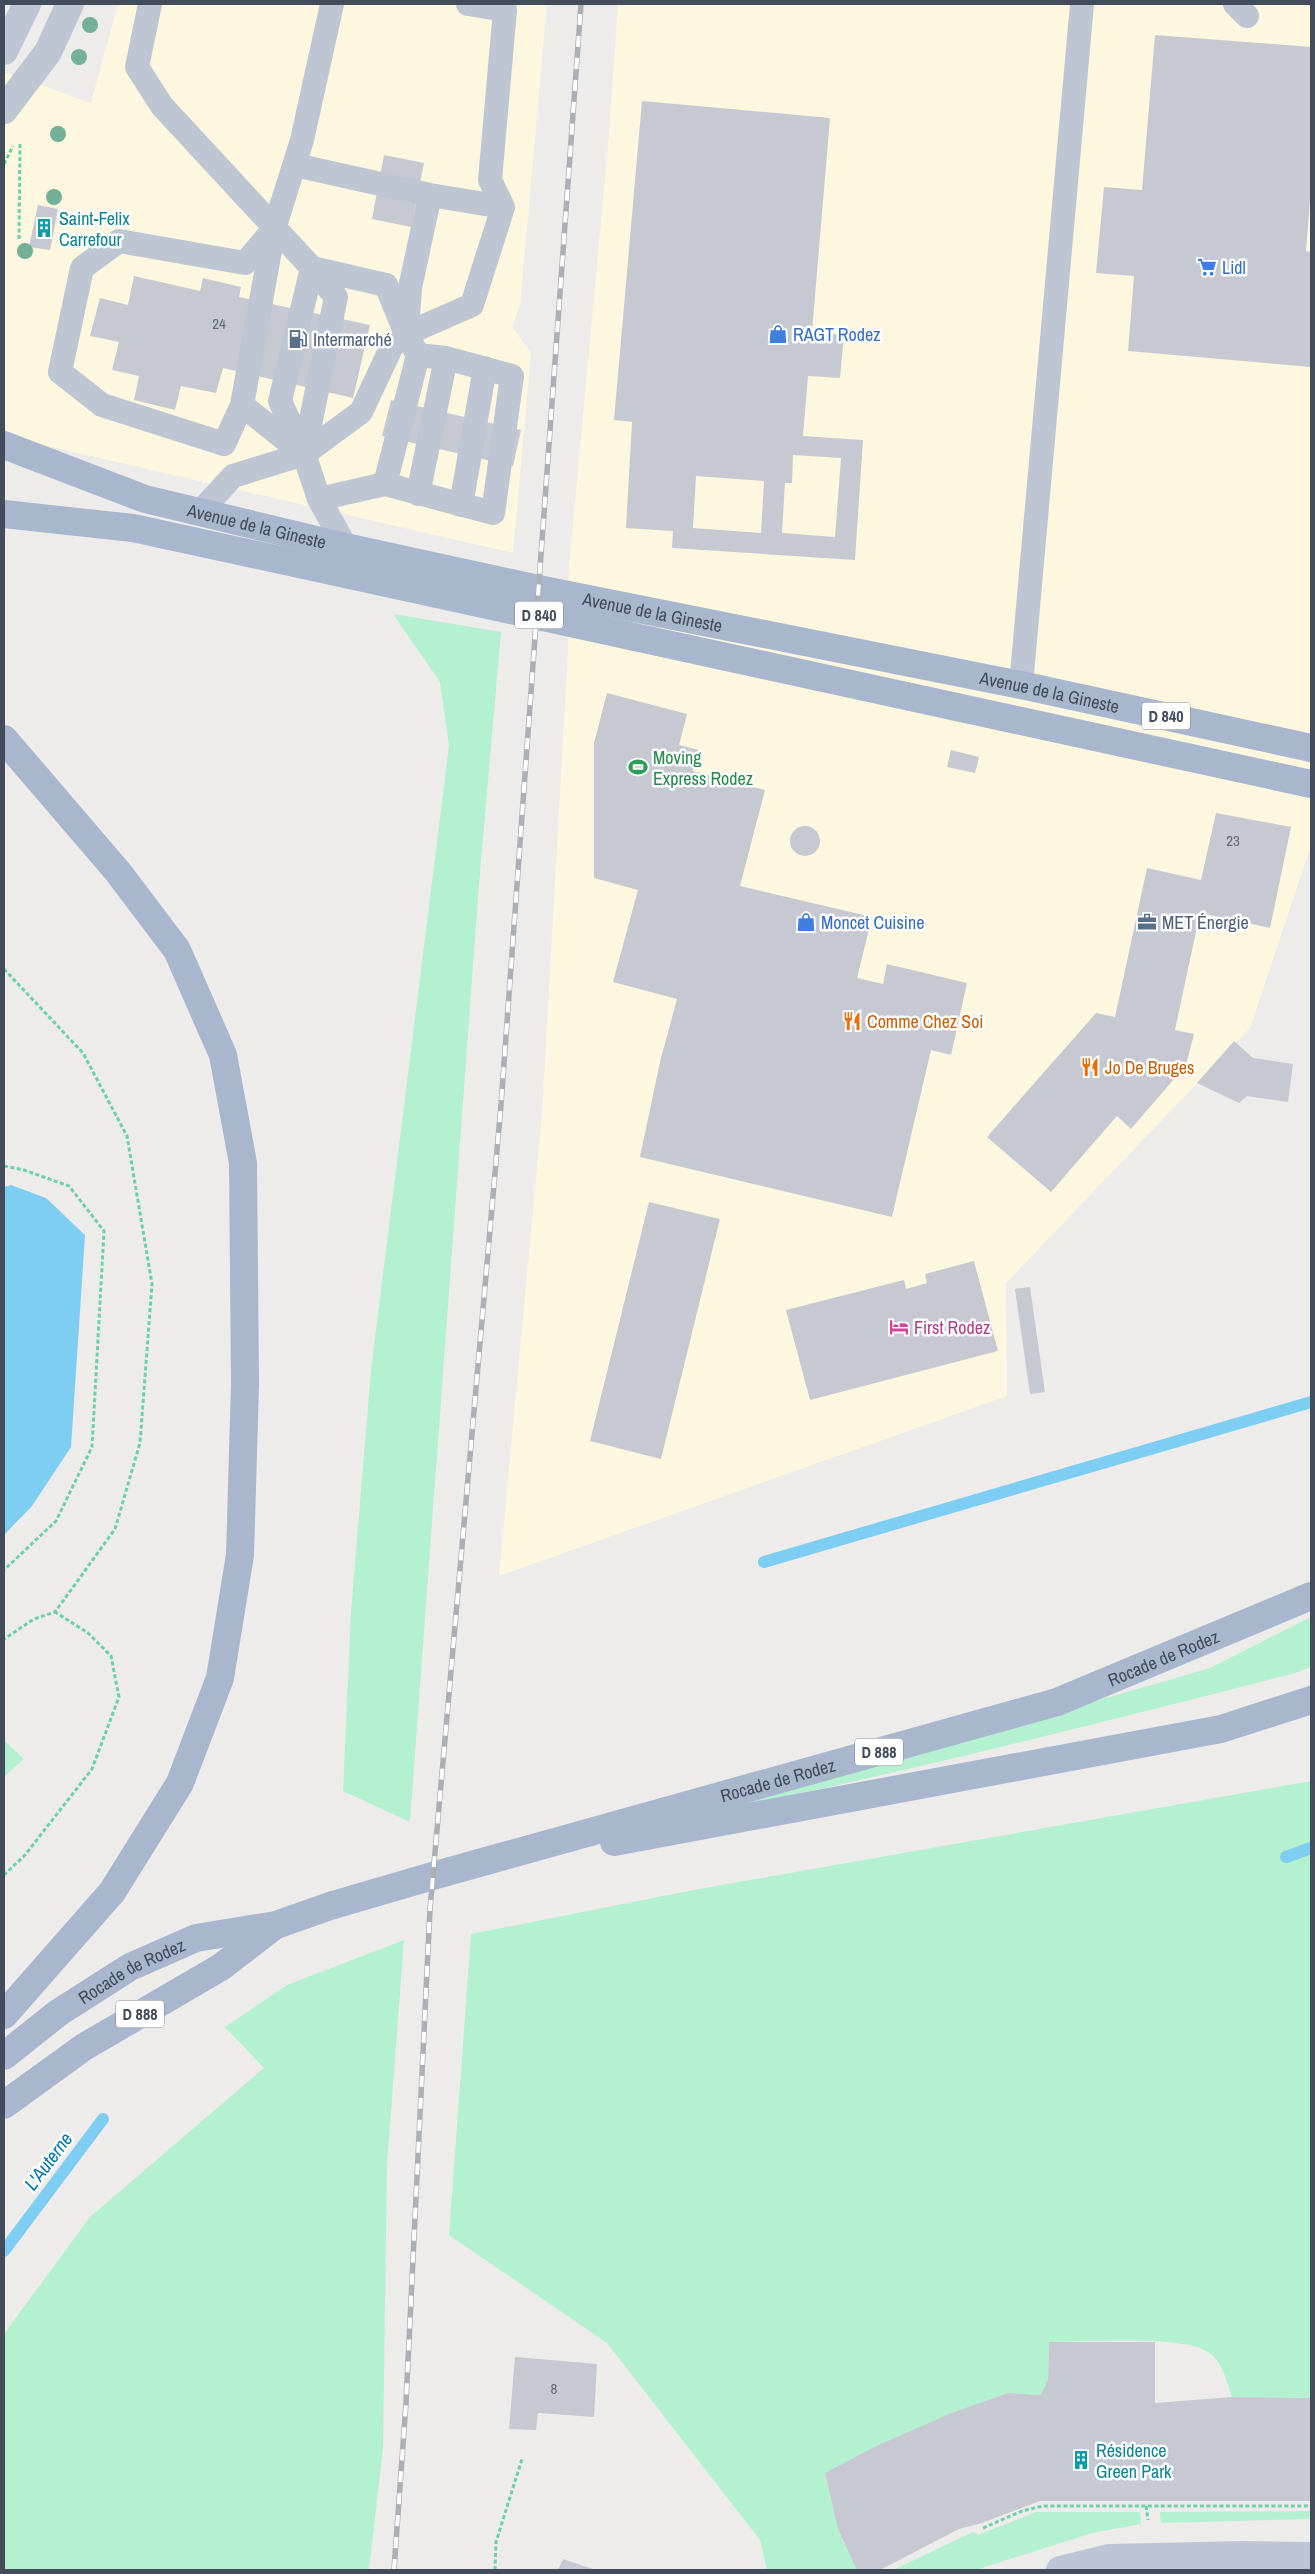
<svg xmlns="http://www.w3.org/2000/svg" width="1315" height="2574" viewBox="0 0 1315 2574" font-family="'Archivo Narrow',sans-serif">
<rect width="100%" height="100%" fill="#eeebeb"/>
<path fill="#fdf7e0" d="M118,4H547L520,305L512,327L531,353L513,553L4,436V72L91,103Z
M618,4L1311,5V845L1250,1028L1006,1283L1007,1396L499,1576L542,1113L568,651L569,567L609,135Z"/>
<path fill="#b4f1d1" d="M393,614L501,632L479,884L410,1822L343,1791L351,1612L371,1370L449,746L440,682Z
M1311,1617V1667L1295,1673C1098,1724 900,1773 701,1815L1210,1668Z
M4,1740L24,1759L4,1777Z
M1311,1781V2398L1232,2397C1227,2382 1222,2359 1206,2351C1179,2335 1084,2342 1049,2342L1048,2379L1041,2395L1008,2393L951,2413L876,2446L825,2473L838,2529L857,2570H767L760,2540L607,2343L449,2235L471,1934L688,1891Z
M404,1940L387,2165L383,2448L369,2570H4V2334L90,2217L264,2068L225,2027L287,1985Z
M1311,2511V2519L1161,2523L1160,2512Z
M1036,2512H1140L1141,2524L1092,2533L976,2570H893L973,2532L978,2535Z"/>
<path fill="#7dcef2" d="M11,1185L46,1198L85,1235L71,1447L32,1506L4,1535V1187Z"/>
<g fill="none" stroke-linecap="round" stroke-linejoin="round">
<path stroke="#7dcef2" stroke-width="12" d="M764,1562L1311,1402
M1286,1857L1311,1848
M4,2251L103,2119"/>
</g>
<path fill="#c6c9d2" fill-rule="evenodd" d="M1155,35L1311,47V188L1306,251L1311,252V367L1128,351L1134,276L1096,273L1104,187L1142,190Z
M642,101L830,118L812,332L844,335L840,378L808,376L803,436L863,440L855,560L672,548L673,531L626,528L632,422L614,420ZM793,455L841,458L835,537L782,533L785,483H792ZM696,476L764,481L761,533L693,528Z
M384,155L424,163L411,227L372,219Z
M38,205L58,209L50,250L29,247Z
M134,276L200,291L203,278L241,287L239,297L370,325L353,398L223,368L216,393L181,386L175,410L134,400L139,376L112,370L119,342L90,336L100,298L128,305Z
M391,400L521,430L513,466L382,436Z
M607,693L687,714L679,745L699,750L693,771L765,790L740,886L872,917L857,978L883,984L887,964L967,983L951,1055L931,1050L892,1217L640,1157L660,1062L677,999L613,982L638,890L594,878V743Z
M951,750L979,757L975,773L947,767Z
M1216,813L1291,827L1270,928L1200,913L1175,1030L1194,1034L1186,1065L1131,1129L1117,1116L1051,1192L987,1137L1096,1013L1115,1017L1147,868L1201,880Z
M790 841a15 15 0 1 1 30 0a15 15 0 1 1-30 0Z
M1234,1041L1253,1058L1293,1064L1288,1102L1247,1096L1239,1103L1197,1083Z
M649,1202L720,1219L661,1459L590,1441Z
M974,1261L998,1351L810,1400L786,1310L904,1280L906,1289L927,1283L925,1274Z
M1030,1287L1045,1392L1030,1394L1015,1289Z
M1049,2342H1155V2403L1232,2397L1311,2398V2501H1040L982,2523L959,2529L880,2570H857L838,2529L825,2473L876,2446L951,2413L1008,2393L1041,2395L1048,2379Z
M515,2357L597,2364L594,2417L538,2413L536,2430L509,2429Z
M563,2559L596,2570H558Z"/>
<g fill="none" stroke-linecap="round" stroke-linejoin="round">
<path stroke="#6ad1a8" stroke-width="3" stroke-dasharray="4 2.5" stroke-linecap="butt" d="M4,164L13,146
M19,239L20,142
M4,969L83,1053L127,1136L152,1284L140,1443L115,1529L55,1612L34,1619L4,1639
M4,1166L24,1170L69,1186L104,1231L92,1447L56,1521L4,1570
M4,1875L25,1855L92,1769L119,1697L111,1656L88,1633L55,1612
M1146,2506L1148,2520
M983,2528L1022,2511L1043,2506H1311
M495,2570L496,2542L522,2459"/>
<path stroke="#bdc6d2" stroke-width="24" d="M150,4L137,67L162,106L312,268L336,297L304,454L319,499L346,547
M468,4L505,10L490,180L503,207
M1235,4L1247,16
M407,329L410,288L430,195
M242,405L224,444L102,405L60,372L82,268L119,241L245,263L274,229
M301,452L242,405L274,229L302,140L332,4
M304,454L280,401L312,268L386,285L406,334L418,355L446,358L512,376L493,513L385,484L319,499
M385,484L418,355
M418,494L446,358
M461,505L485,368
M200,512L233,476L304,454L361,412L392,346L406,334L472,305L503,207L430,195L295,165
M1021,685L1082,4"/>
<path stroke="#bdc6d2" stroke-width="28" d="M4,51L27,4
M4,110L48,52L70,4"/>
<path stroke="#bcc6d7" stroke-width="28" d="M1060,2570L1109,2558L1243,2555L1311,2556"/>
<g stroke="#a8b7cd" stroke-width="28">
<path id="s1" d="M4,445L145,499L346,547L538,589L1021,685L1311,748"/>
<path d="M4,514L133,528L1311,784"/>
<path d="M4,739L118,872L177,950L223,1055L243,1163L245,1384L240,1555L220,1678L180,1783L112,1892L4,2015"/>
<path d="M614,1842L1221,1729L1311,1700"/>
<path id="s2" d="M4,2056L58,2013L130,1967L196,1938L276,1925L330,1906L436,1875L1057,1702L1311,1596"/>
<path d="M4,2105L84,2047L221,1967L273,1927"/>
</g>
<g stroke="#adafb6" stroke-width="5.5">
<path id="rail" d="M394,2570L406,2403L430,1909L501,1105L581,4"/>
</g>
<use href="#rail" stroke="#fff" stroke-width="4" stroke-dasharray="11" stroke-linecap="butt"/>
</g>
<g fill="#73b097">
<circle cx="90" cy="25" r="8"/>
<circle cx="79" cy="57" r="8"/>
<circle cx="58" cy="134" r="8"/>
<circle cx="54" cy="197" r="8"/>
<circle cx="25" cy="251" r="8"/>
</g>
<defs>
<g id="building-bare" transform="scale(1.5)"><path d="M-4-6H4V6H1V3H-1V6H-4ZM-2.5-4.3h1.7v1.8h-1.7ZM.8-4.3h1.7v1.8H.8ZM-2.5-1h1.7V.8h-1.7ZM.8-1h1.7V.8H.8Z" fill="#0f9aa8" stroke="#fff" stroke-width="2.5" paint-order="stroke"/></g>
<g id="supermarket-bare" transform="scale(1.5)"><path d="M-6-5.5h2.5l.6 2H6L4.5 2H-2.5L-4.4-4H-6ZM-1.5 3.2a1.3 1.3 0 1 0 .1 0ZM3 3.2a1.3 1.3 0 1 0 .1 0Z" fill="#3f7fe0" stroke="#fff" stroke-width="2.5" paint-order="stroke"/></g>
<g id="shop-bare" transform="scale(1.5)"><path d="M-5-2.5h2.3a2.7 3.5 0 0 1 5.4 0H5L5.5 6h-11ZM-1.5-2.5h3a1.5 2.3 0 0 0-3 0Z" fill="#3f7fe0" stroke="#fff" stroke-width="2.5" paint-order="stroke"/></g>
<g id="fuel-bare" transform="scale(1.5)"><path d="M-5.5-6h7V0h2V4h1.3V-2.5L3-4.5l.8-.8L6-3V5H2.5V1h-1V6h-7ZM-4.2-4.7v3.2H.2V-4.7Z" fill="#5c6f8a" stroke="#fff" stroke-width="2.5" paint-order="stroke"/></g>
<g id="stadium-bare" transform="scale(1.5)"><path d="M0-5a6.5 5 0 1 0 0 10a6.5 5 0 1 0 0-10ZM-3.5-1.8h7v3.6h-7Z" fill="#2e9e5b" stroke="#fff" stroke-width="2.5" paint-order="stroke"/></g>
<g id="office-bare" transform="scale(1.5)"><path d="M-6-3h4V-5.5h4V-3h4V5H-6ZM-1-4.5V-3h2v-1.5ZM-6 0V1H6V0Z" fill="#5c6f8a" stroke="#fff" stroke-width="2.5" paint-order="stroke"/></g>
<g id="restaurant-bare" transform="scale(1.5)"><path d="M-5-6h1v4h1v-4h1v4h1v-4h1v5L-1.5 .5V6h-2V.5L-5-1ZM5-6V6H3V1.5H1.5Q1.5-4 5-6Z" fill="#e8710a" stroke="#fff" stroke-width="2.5" paint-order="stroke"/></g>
<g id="hotel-bare" transform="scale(1.5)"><path d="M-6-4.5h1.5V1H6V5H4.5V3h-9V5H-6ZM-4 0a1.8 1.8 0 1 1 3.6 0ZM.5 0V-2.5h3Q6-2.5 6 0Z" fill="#d1479c" stroke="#fff" stroke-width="2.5" paint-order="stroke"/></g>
</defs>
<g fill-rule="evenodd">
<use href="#building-bare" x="44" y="228"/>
<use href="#supermarket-bare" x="1207" y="267"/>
<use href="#shop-bare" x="778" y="334"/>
<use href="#fuel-bare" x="298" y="339"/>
<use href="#stadium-bare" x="638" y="767"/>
<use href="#shop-bare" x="806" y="922"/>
<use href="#office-bare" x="1147" y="922"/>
<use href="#restaurant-bare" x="852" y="1021"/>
<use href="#restaurant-bare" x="1090" y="1067"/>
<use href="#hotel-bare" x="899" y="1327"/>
<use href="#building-bare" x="1081" y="2460"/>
</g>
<g text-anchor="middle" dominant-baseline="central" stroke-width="5" stroke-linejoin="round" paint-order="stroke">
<g font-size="15" fill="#636b78">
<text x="219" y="323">24</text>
<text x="1233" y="840">23</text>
<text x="554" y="2388">8</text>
</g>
<g fill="#fff" stroke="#7b828c" stroke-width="1">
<rect x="515" y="601.5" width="48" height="27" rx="4"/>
<rect x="1142" y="702.5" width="48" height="27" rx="4"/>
<rect x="855" y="1738.5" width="48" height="27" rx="4"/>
<rect x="116" y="2000.5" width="48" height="27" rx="4"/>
</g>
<g font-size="16" font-weight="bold" fill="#424c5a">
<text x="539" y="615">D 840</text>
<text x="1166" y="716">D 840</text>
<text x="879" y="1752">D 888</text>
<text x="140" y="2014">D 888</text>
</g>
<g font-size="18" fill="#0d838f" stroke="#fff" text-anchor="start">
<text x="59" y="218">Saint-Felix<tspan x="59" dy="21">Carrefour</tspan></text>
<text x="1096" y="2450">Résidence<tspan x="1096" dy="21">Green Park</tspan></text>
</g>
<g font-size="18" fill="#366cbe" stroke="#fff" text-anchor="start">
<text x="1222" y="267">Lidl</text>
<text x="793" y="334">RAGT Rodez</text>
<text x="821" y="922">Moncet Cuisine</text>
</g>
<g font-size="18" fill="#4e5e75" stroke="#fff" text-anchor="start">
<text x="313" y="339">Intermarché</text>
<text x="1162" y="922">MET Énergie</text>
</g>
<g font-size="18" fill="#424c5a" stroke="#fff">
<text stroke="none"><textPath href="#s1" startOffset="266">Avenue de la Gineste</textPath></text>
<text stroke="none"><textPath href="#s1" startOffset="671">Avenue de la Gineste</textPath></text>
<text stroke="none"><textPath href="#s1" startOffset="1076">Avenue de la Gineste</textPath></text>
<text stroke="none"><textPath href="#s2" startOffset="1235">Rocade de Rodez</textPath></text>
<text stroke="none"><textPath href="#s2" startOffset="830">Rocade de Rodez</textPath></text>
<text stroke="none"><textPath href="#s2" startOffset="154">Rocade de Rodez</textPath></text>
</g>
<g font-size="18" fill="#27864d" stroke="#fff" text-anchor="start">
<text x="653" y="757">Moving<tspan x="653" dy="21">Express Rodez</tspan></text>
</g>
<g font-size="18" fill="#c56008" stroke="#fff" text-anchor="start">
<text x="867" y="1021">Comme Chez Soi</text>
<text x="1105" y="1067">Jo De Bruges</text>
</g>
<g font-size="18" fill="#b23c85" stroke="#fff" text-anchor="start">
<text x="914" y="1327">First Rodez</text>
</g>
<g font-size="19" font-style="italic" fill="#0279ad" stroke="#fff">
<text transform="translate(48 2161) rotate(-53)">L'Auterne</text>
</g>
</g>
<rect width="1315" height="2574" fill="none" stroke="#424c5a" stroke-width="10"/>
</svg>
